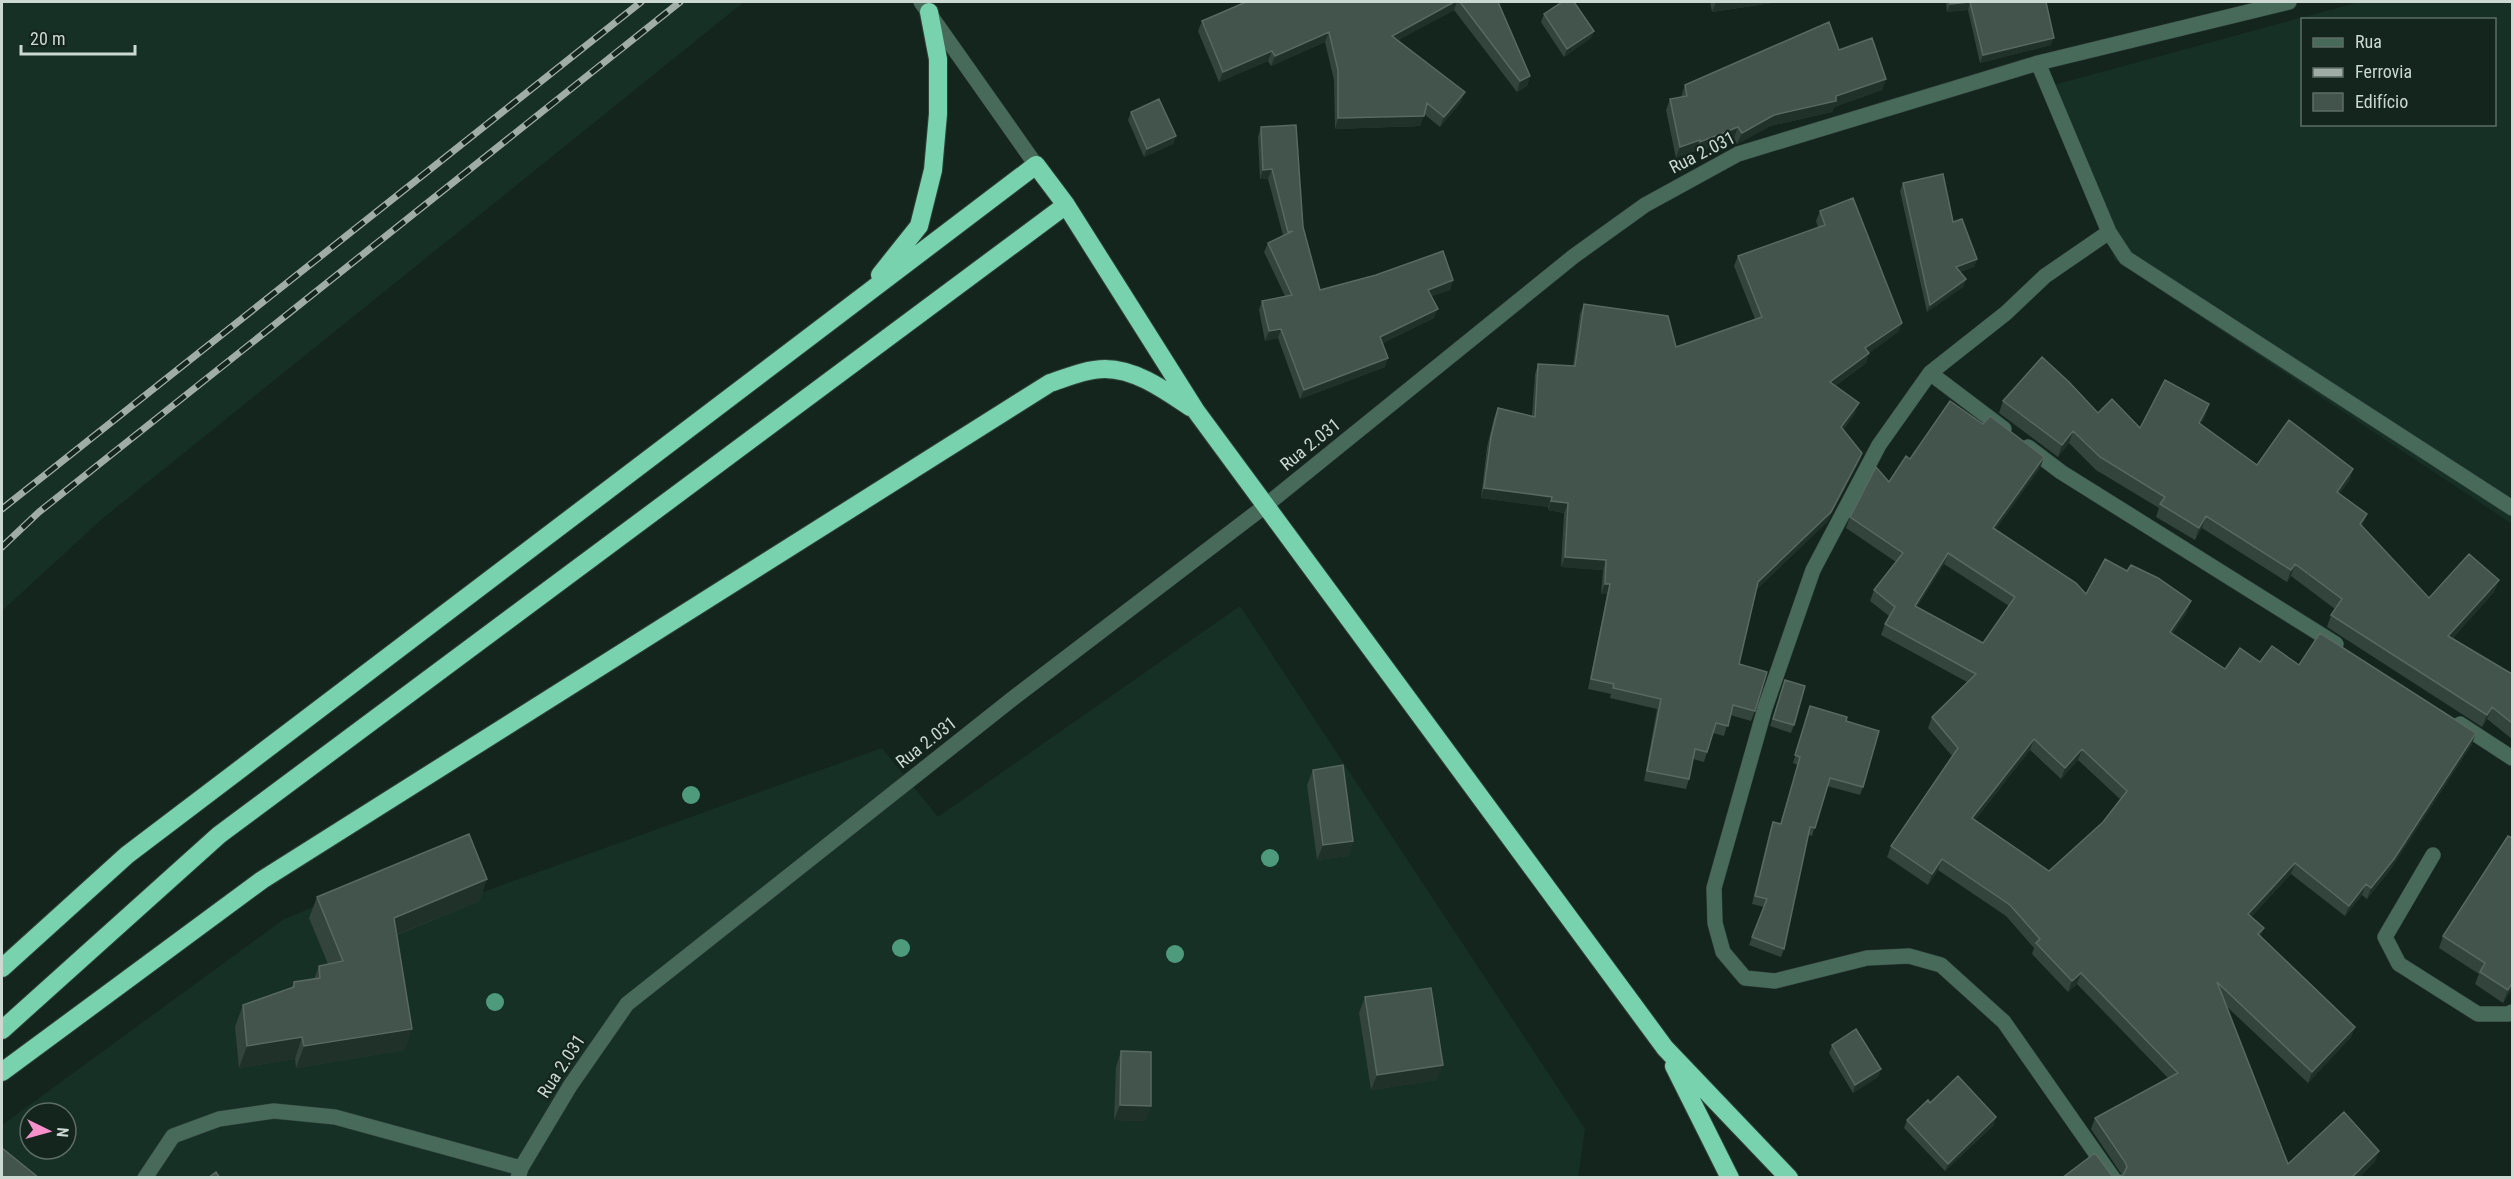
<svg xmlns="http://www.w3.org/2000/svg" width="2514" height="1179" viewBox="0 0 2514 1179" font-family="'Roboto Condensed',sans-serif">
<rect width="100%" height="100%" fill="#13251d"/>
<path fill="#173026" fill-rule="evenodd" d="M2,2H744L102,519L2,611Z
M2359,2H2512V524L2115,260L2050,86ZM2302,20H2494V124H2302Z
M1240,606L1585,1129L1578,1178H2V1125L284,919L473,841L483,892L882,748L938,817ZM30,1113H66V1149H30Z"/>
<g fill="none" stroke-linecap="round" stroke-linejoin="round">
<g stroke="#31423a" stroke-width="16">
<path id="minor" d="M921,2L1036,165
M2038,63L2109,232L2126,258L2512,508
M2109,232L2045,276L2006,313L1930,373L1879,445L1813,570L1765,708L1714,888L1715,923L1723,952L1745,978L1775,981L1867,958L1909,956L1941,965L2004,1022L2113,1178
M1930,373L2004,429
M2028,447L2061,472L2336,644
M2460,724L2512,758
M2433,855L2385,937L2399,964L2478,1014H2508L2512,1012
M145,1178L173,1136L219,1119L274,1111L335,1117L521,1168
M518,1178L521,1168L570,1086L627,1004L1016,696L1265,506L1574,256L1645,205L1738,154L2038,63L2289,2"/>
</g>
<g stroke="#31423a" stroke-width="20">
<path id="highway" d="M880,275L919,226L933,170L938,114V59L929,12
M2,968L127,855L1036,165L1066,205L1196,411L1665,1048L1789,1178
M2,1030L219,835L1066,205
M1674,1066L1730,1178
M2,1072L262,880L1050,383C1068,377 1087,369 1105,369C1136,369 1166,391 1190,407"/>
</g>
<use href="#minor" stroke="#486a5b" stroke-width="15"/>
<use href="#highway" stroke="#79d2ae" stroke-width="18"/>
<g stroke="#a0ada7" stroke-width="7">
<path id="rail" d="M2,509L641,2
M2,547L39,512L680,2"/>
</g>
<use href="#rail" stroke="#13251d" stroke-width="4.5" stroke-dasharray="14" stroke-linecap="butt"/>
</g>
<g fill="#4e9a7c">
<circle cx="691" cy="795" r="9"/>
<circle cx="1270" cy="858" r="9"/>
<circle cx="901" cy="948" r="9"/>
<circle cx="1175" cy="954" r="9"/>
<circle cx="495" cy="1002" r="9"/>
</g>
<path fill="#33443c" fill-rule="evenodd" d="M1246,2H1498L1530,76L1527,86L1517,92L1454,10L1398,40L1461,102L1440,127L1424,114L1420,126L1335,129L1334,80L1325,42L1271,66L1268,61L1219,82L1198,31L1202,21Z
M1710,2H1778L1712,12Z
M1946,2H2051L2046,3L2051,45L1980,63L1968,10L1947,12Z
M1544,14L1594,31L1591,38L1564,57L1541,22Z
M1839,50L1886,79L1882,90L1834,107L1832,112L1770,126L1737,144L1734,138L1696,153L1695,151L1676,158L1666,110L1670,99L1681,97L1685,85Z
M1131,112L1176,136L1173,144L1144,157L1128,120Z
M1261,127L1303,227L1320,290L1453,280L1450,290L1432,296L1434,318L1383,343L1385,367L1300,399L1278,338L1265,341L1259,310L1262,301L1285,296L1264,252L1268,243L1283,235L1268,179H1260L1258,137Z
M1903,183L1953,222L1977,259L1974,267L1960,272L1966,279L1963,287L1927,312L1900,191Z
M1820,211L1902,323L1898,332L1869,353L1866,363L1835,386L1855,413L1843,430L1862,453L1859,462L1827,522L1756,590L1739,664L1755,711L1751,721L1730,715L1724,736L1713,733L1704,762L1693,759L1689,779L1686,789L1644,781L1657,709L1610,698L1611,694L1588,689L1607,594H1601L1603,570L1561,567L1564,513L1548,510V507L1481,498L1487,447L1494,418L1498,408L1532,416L1535,374L1538,364L1573,366L1580,314L1584,304L1676,347L1755,319L1734,266L1738,256L1818,227L1816,221Z
M2003,401L2098,413L2140,428L2209,404L2205,417L2200,425L2257,465L2353,469L2349,481L2339,494L2362,527L2429,598L2499,580L2494,592L2453,638L2512,674V739L2487,719L2482,727L2327,627L2331,615L2335,609L2291,576L2287,582L2202,528L2195,540L2156,517L2159,508L2096,470L2069,443L2058,457L1999,413Z
M1983,424L2044,457L2040,468L1995,530L2086,594L2187,612L2172,634L2225,669L2260,662L2299,665L2472,744L2390,870L2367,899L2362,895L2345,916L2291,874L2251,917L2264,928L2260,937L2355,1027L2351,1037L2308,1083L2226,1006L2288,1164L2375,1162L2112,1176L2122,1175L2091,1129L2095,1118L2168,1078L2077,984L2068,992L2032,954L2034,948L2006,916L1938,870L1928,885L1887,857L1891,846L1952,756L1928,728L1932,717L1967,682L1881,635L1885,624L1889,616L1870,601L1874,590L1896,562L1846,528L1850,517L1889,482L1910,459ZM1944,564L2009,606L1983,643L1917,607ZM2030,750L2061,779L2078,760L2121,800L2103,822L2049,871L1975,820Z
M1785,680L1794,725L1791,733L1770,726Z
M1810,706L1846,721L1863,787L1860,795L1827,786L1812,836L1808,835L1784,949L1781,957L1749,945L1764,907L1752,904L1770,830L1773,822L1780,824L1798,765L1793,763Z
M1313,770L1353,841L1348,856L1317,860L1307,785Z
M2512,838V989L2503,1003L2475,984L2479,974L2439,948L2443,936Z
M487,879L479,901L397,935L412,1029L404,1050L296,1068L295,1059L239,1068L235,1027L243,1005L291,988L294,982L314,979L319,966L328,964L309,918L317,897Z
M1365,997L1437,1080L1371,1090L1359,1013Z
M1832,1045L1881,1069L1878,1077L1853,1093L1829,1053Z
M1121,1051L1151,1106L1145,1121L1114,1120L1116,1067Z
M1930,1103L1994,1125L1945,1171L1904,1128L1907,1120Z"/>
<path fill="#1f3129" d="M1454,2H1457L1454,10L1388,46L1392,36Z
M1716,2H1778L1712,12Z
M1970,2L1968,10L1947,12L1950,4Z
M1594,31L1591,38L1564,57L1567,49Z
M1329,32L1325,42L1271,66L1275,56Z
M2054,38L2051,45L1980,63L1983,55Z
M1272,51L1268,61L1219,82L1223,72Z
M1530,76L1527,86L1517,92L1520,81Z
M1886,79L1882,90L1834,107L1832,112L1770,126L1737,144L1742,133L1774,115L1836,96Z
M1465,92L1461,102L1440,127L1444,117Z
M1424,116L1420,126L1335,129L1338,118Z
M1738,127L1734,138L1696,153L1700,142Z
M1176,136L1173,144L1144,157L1147,149Z
M1700,140L1695,151L1676,158L1680,147Z
M1272,169L1268,179H1260L1263,170Z
M1977,259L1974,267L1953,275L1956,267Z
M1966,279L1963,287L1927,312L1930,305Z
M1453,280L1450,290L1425,299L1428,290Z
M1438,309L1434,318L1377,346L1380,337Z
M1902,323L1898,332L1862,358L1865,348Z
M1281,329L1278,338L1265,341L1269,331Z
M1869,353L1866,363L1826,392L1830,382Z
M1388,358L1385,367L1300,399L1304,390Z
M1859,403L1855,413L1837,437L1841,427Z
M2209,404L2205,417L2194,436L2199,423Z
M2073,431L2069,443L2058,457L2062,445Z
M1862,453L1859,462L1827,522L1754,592L1758,582Z
M2044,457L2040,468L1989,539L1993,528Z
M2353,469L2349,481L2332,504L2337,492Z
M1484,488L1552,497L1548,507L1481,498Z
M1551,501L1568,503L1564,513L1548,510Z
M2367,514L2362,527L2360,524Z
M2206,516L2202,528L2195,540L2199,528Z
M1948,553L1944,564L1911,617L1915,606Z
M1565,557L1606,560L1603,570L1561,567Z
M2295,564L2291,576L2287,582L2291,570Z
M2499,580L2494,592L2444,648L2448,636Z
M1605,584H1610L1607,594H1601Z
M2191,601L2187,612L2166,643L2170,632Z
M2492,707L2487,719L2482,727L2487,715Z
M2476,733L2472,744L2390,870L2367,899L2371,888Z
M2034,739L2030,750L1968,829L1972,818Z
M2082,749L2078,760L2061,779L2065,768Z
M1353,841L1348,856L1317,860L1323,845Z
M1942,859L1938,870L1928,885L1932,874Z
M2295,863L2291,874L2244,925L2248,914Z
M487,879L479,901L386,939L394,918Z
M2366,884L2362,895L2345,916L2349,906Z
M2264,928L2260,939L2258,934Z
M2081,973L2077,984L2068,992L2072,981Z
M2512,983V989L2503,1003L2508,990Z
M2355,1027L2351,1037L2308,1083L2312,1072Z
M412,1029L404,1050L296,1068L304,1046Z
M302,1037L295,1059L239,1068L247,1046Z
M1443,1065L1437,1080L1371,1090L1377,1075Z
M1881,1069L1878,1077L1853,1093L1855,1085Z
M1120,1105L1151,1106L1145,1121L1114,1120Z
M1996,1117L1994,1125L1945,1171L1948,1164Z
M2379,1151L2375,1162L2359,1178H2351Z"/>
<path fill="#43544c" stroke="#586961" stroke-width="1.5" fill-rule="evenodd" d="M1246,2H1454L1392,36L1465,92L1444,117L1427,103L1424,116L1338,118V70L1329,32L1275,56L1272,51L1223,72L1202,21Z
M1460,2H1498L1530,76L1520,81Z
M1562,2H1574L1594,31L1567,49L1544,14Z
M1950,2H2046L2054,38L1983,55L1970,2L1950,4Z
M1829,22L1839,50L1872,38L1886,79L1836,96V101L1774,115L1742,133L1738,127L1700,142V140L1680,147L1670,99L1687,96L1685,85Z
M1159,99L1176,136L1147,149L1131,112Z
M1296,125L1303,227L1320,290L1376,275L1443,251L1453,280L1428,290L1438,309L1380,337L1388,358L1304,390L1281,329L1269,331L1262,301L1292,295L1268,243L1293,231L1288,232L1272,169L1263,170L1261,127Z
M1943,174L1953,222L1962,219L1977,259L1956,267L1966,279L1930,305L1903,183Z
M1853,198L1902,323L1865,348L1869,353L1830,382L1859,403L1841,427L1862,453L1831,512L1758,582L1739,664L1767,672L1755,711L1733,705L1728,726L1716,723L1707,752L1695,749L1689,779L1647,771L1661,699L1613,688L1614,684L1591,679L1610,584H1605L1606,560L1565,557L1568,503L1551,501L1552,497L1484,488L1491,437L1498,408L1535,417L1538,364L1575,366L1584,304L1668,316L1676,347L1762,317L1738,256L1825,225L1820,211Z
M2042,357L2069,382L2098,413L2112,399L2140,428L2165,380L2209,404L2199,423L2257,465L2289,420L2353,469L2337,492L2367,514L2360,524L2429,598L2469,554L2499,580L2448,636L2512,674V723L2492,707L2487,715L2331,615L2342,599L2295,564L2291,570L2206,516L2199,528L2160,504L2165,497L2100,457L2073,431L2062,445L2003,401Z
M1950,401L1983,424L1990,416L2044,457L1993,528L2076,583L2086,594L2105,559L2127,571L2131,565L2158,578L2191,601L2170,632L2225,669L2240,648L2260,662L2272,646L2299,665L2320,633L2476,733L2394,859L2371,888L2366,884L2349,906L2295,863L2248,914L2264,928L2258,934L2355,1027L2312,1072L2217,982L2288,1164L2344,1112L2379,1151L2351,1178H2062L2095,1153L2112,1176L2123,1175L2127,1167L2125,1162L2095,1118L2178,1073L2081,973L2072,981L2036,943L2040,939L2010,905L1942,859L1932,874L1891,846L1958,748L1932,717L1976,674L1885,624L1895,607L1874,590L1903,553L1850,517L1876,467L1889,482L1906,456L1910,459ZM1948,553L2015,597L1983,643L1915,606ZM2034,739L2065,768L2082,749L2127,791L2103,822L2049,871L1972,818Z
M1785,680L1805,686L1794,725L1773,719Z
M1810,706L1847,717L1846,721L1879,731L1863,787L1830,778L1815,828L1810,827L1784,949L1752,937L1767,899L1755,896L1773,822L1781,824L1800,757L1795,755Z
M1343,765L1353,841L1323,845L1313,770Z
M469,834L487,879L394,918L412,1029L304,1046L302,1037L247,1046L243,1005L294,987V982L320,978L319,966L343,961L317,897Z
M2508,836L2512,838V983L2508,990L2480,972L2485,963L2443,936Z
M1431,988L1443,1065L1377,1075L1365,997Z
M1856,1029L1881,1069L1855,1085L1832,1045Z
M1121,1051L1151,1052V1106L1120,1105Z
M1958,1076L1996,1117L1948,1164L1907,1120L1928,1100L1930,1103Z
M2,1148L39,1178H2Z
M216,1172L220,1178H208Z"/>
<g text-anchor="middle" dominant-baseline="central" stroke-width="4.5" stroke-linejoin="round" paint-order="stroke">
<g font-size="18" fill="#ccd8d2" stroke="#13251d">
<text transform="translate(1702 152) rotate(-27)">Rua 2.031</text>
<text transform="translate(1310 444) rotate(-39)">Rua 2.031</text>
<text transform="translate(926 742) rotate(-38)">Rua 2.031</text>
<text transform="translate(561 1066) rotate(-57)">Rua 2.031</text>
</g>
</g>
<rect width="2514" height="1179" fill="none" stroke="#ccd8d2" stroke-width="6"/>
<rect x="2301" y="18" width="195" height="108" fill="#13251d" stroke="#5d6d65" stroke-width="1.5"/>
<rect x="2313" y="38" width="30" height="9" fill="#486a5b" stroke="#5d6d65" stroke-width="1.5"/>
<text x="2355" y="48" font-size="18" fill="#ccd8d2">Rua</text>
<rect x="2313" y="68" width="30" height="9" fill="#a0ada7" stroke="#5d6d65" stroke-width="1.5"/>
<text x="2355" y="78" font-size="18" fill="#ccd8d2">Ferrovia</text>
<rect x="2313" y="93" width="30" height="18" fill="#43544c" stroke="#5d6d65" stroke-width="1.5"/>
<text x="2355" y="108" font-size="18" fill="#ccd8d2">Edifício</text>
<g transform="translate(48 1131) rotate(95)"><circle r="28" fill="#13251d" stroke="#5d6d65" stroke-width="1.5"/>
<path d="M0-4.5L10 22L0 15L-10 22Z" fill="#f890cb"/>
<text y="-9" font-size="16" font-weight="bold" text-anchor="middle" fill="#ccd8d2">N</text>
</g>
<path d="M21 45v9h114v-9" fill="none" stroke="#ccd8d2" stroke-width="3"/>
<text x="30" y="45" font-size="18" fill="#ccd8d2" stroke="#13251d" stroke-width="4.5" paint-order="stroke">20 m</text>
</svg>
